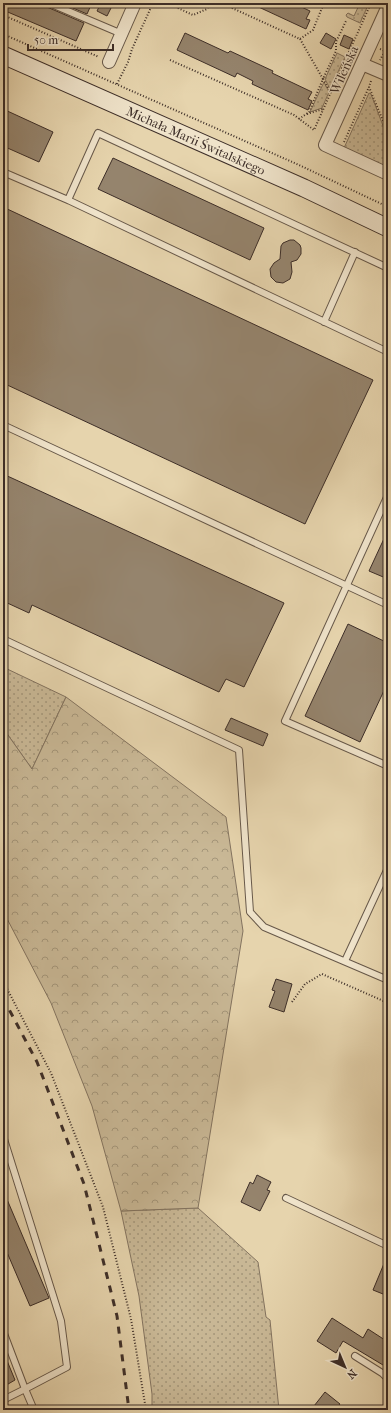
<svg xmlns="http://www.w3.org/2000/svg" width="391" height="1413" viewBox="0 0 391 1413" font-family="'IM FELL French Canon',serif">
<defs>
<pattern id="grass-dots" width="8" height="8" patternUnits="userSpaceOnUse"><rect width="8" height="8" fill="#c9b896"/><path d="M2 2h.1M6 6h.1" fill="none" stroke="#a4967a" stroke-width="1.8" stroke-linecap="round"/></pattern>
<pattern id="forest-crowns" width="20" height="18" patternUnits="userSpaceOnUse"><rect width="20" height="18" fill="#c9b896"/><path d="M2 6a3 3 0 1 1 6 0M12 15a3 3 0 1 1 6 0" fill="none" stroke="#a4967a"/></pattern>
</defs>
<rect width="100%" height="100%" fill="#e6d4ad"/>
<filter id="stains"><feTurbulence type="fractalNoise" baseFrequency=".005" numOctaves="4"/><feColorMatrix values="0 0 0 0 .2 0 0 0 0 .09 0 0 0 0 .02 0 0 0 .5 -.17"/></filter>
<radialGradient id="worn" r=".72"><stop offset=".6" stop-color="#630" stop-opacity="0"/><stop offset="1" stop-color="#630" stop-opacity=".3"/></radialGradient>
<path fill="url(#grass-dots)" stroke="#83735f" d="M360,3H369L360,23L347,17L346,15L348,13L354,16Z
M337,53L345,57L330,89L325,79Z
M324,82L329,92L322,108L310,112Z
M369,93L371,94L388,139V169L344,148Z
M3,667L66,697L32,769L3,728Z
M198,1208L258,1262L266,1317L270,1320L279,1410H152V1394L139,1296L121,1211Z"/>
<path fill="url(#forest-crowns)" stroke="#83735f" d="M66,697L226,817L243,931L198,1208L121,1211L92,1106L51,1003L3,911V728L32,769Z"/>
<path fill="#95846d" stroke="#3d2e28" d="M3,3H45L47,7L84,23L76,41L3,10Z
M61,3H92L87,14Z
M101,3H106L112,6L107,16L97,11Z
M250,3H293L310,11L306,19L310,20L306,29Z
M185,33L228,53L230,51L273,71L272,73L312,92L308,99L312,101L308,110L252,84L253,81L237,73L235,77L177,50Z
M326,33L336,39L331,49L320,43Z
M344,35L353,39L349,49L340,45Z
M3,109L53,132L39,162L3,146Z
M113,158L264,228L250,260L98,189Z
M3,207L373,380L305,524L3,383Z
M290,240H294L300,245L301,248V254L297,260L291,262L292,272L290,279L283,283L276,282L271,277L270,269L274,263L280,259L281,246L283,243Z
M3,474L284,603L244,687L226,679L219,692L32,605L29,613L3,601Z
M388,530V579L369,571Z
M348,624L388,643V682L360,742L305,716Z
M231,718L268,734L263,746L225,730Z
M276,979L292,984L284,1012L269,1007L275,991L272,990Z
M257,1175L271,1182L267,1190L270,1191L260,1211L241,1202L250,1182L253,1184Z
M3,1190L49,1298L30,1306L3,1243Z
M388,1254V1296L373,1290Z
M332,1318L363,1338L368,1329L388,1342V1368L343,1341L336,1353L317,1341Z
M3,1351L15,1380L3,1387Z
M325,1392L340,1404L335,1410H319L314,1406Z"/>
<g fill="none" stroke-linecap="round" stroke-linejoin="round">
<g stroke="#675849" stroke-width="8">
<path id="service" d="M49,3L122,34
M3,172L68,200L388,352
M68,200L98,133L388,268
M324,322L355,252
M3,425L388,605
M388,495L285,721L388,766
M3,639L239,750L250,912L264,927L388,980
M345,961L388,868
M3,1136L61,1321L67,1367L25,1389L3,1331
M286,1198L388,1246
M355,1356L382,1373L388,1379
M3,1400L25,1389L34,1410"/>
</g>
<g stroke="#675849" stroke-width="14">
<path id="minor" d="M388,6L325,145L388,174
M109,62L135,3
M362,64L388,75"/>
</g>
<g stroke="#3d2e28" stroke-width="19">
<g id="secondary">
<path id="s1" d="M3,55L304,188L388,228"/>
</g>
</g>
<path stroke="#3d2e28" stroke-width="2" stroke-dasharray="1 2" stroke-linecap="butt" d="M167,3L193,15L207,9L210,3
M221,3L300,39L313,30L324,3
M3,15L99,57
M3,34L299,165L388,207
M300,39L323,79L336,51V42L346,21
M388,44L385,51L388,52
M380,49L385,51L380,60
M170,60L294,115L314,130L371,3
M371,81L369,87L388,133
M117,84L128,62L132,49L153,3
M307,114L323,109
M299,119L309,112L323,79L331,93
M344,142L369,87
M3,981L51,1073L103,1207L131,1319L146,1410
M292,1002L305,984L322,974L388,1003"/>
<use href="#service" stroke="#efe3ca" stroke-width="6"/>
<use href="#minor" stroke="#efe3ca" stroke-width="12"/>
<use href="#secondary" stroke="#efe3ca" stroke-width="17"/>
<path stroke="#3d2e28" stroke-width="3" stroke-dasharray="7 7" stroke-linecap="butt" d="M3,998L37,1062L84,1184L117,1316L129,1410"/>
</g>
<g text-anchor="middle" dominant-baseline="central" stroke-width="3" stroke-linejoin="round" paint-order="stroke">
<g font-size="13" fill="#3d2e28" stroke="#efe3ca">
<text transform="translate(344 70) rotate(-66)">Wileńska</text>
<text stroke="none"><textPath href="#s1" startOffset="211">Michała Marii Świtalskiego</textPath></text>
</g>
</g>
<rect width="391" height="1413" fill="none" stroke="#e6d4ad" stroke-width="16"/>
<rect x="4" y="4" width="383" height="1405" fill="none" stroke="#3d2e28" stroke-width="2"/>
<rect x="8" y="8" width="375" height="1397" fill="none" stroke="#3d2e28"/>
<g transform="translate(345 1367) rotate(136)" stroke="#efe3ca" stroke-width="3" paint-order="stroke">
<path d="M0-3L7 15L0 10L-7 15Z" fill="#3d2e28"/>
<text y="-6" font-size="11" font-weight="bold" text-anchor="middle" fill="#3d2e28">N</text>
</g>
<path d="M28 44v6h85v-6" fill="none" stroke="#3d2e28" stroke-width="2"/>
<text x="34" y="44" font-size="12" fill="#3d2e28" stroke="#efe3ca" stroke-width="3" paint-order="stroke">50 m</text>
<rect width="100%" height="100%" filter="url(#stains)"/>
<rect width="100%" height="100%" fill="url(#worn)"/>
</svg>
